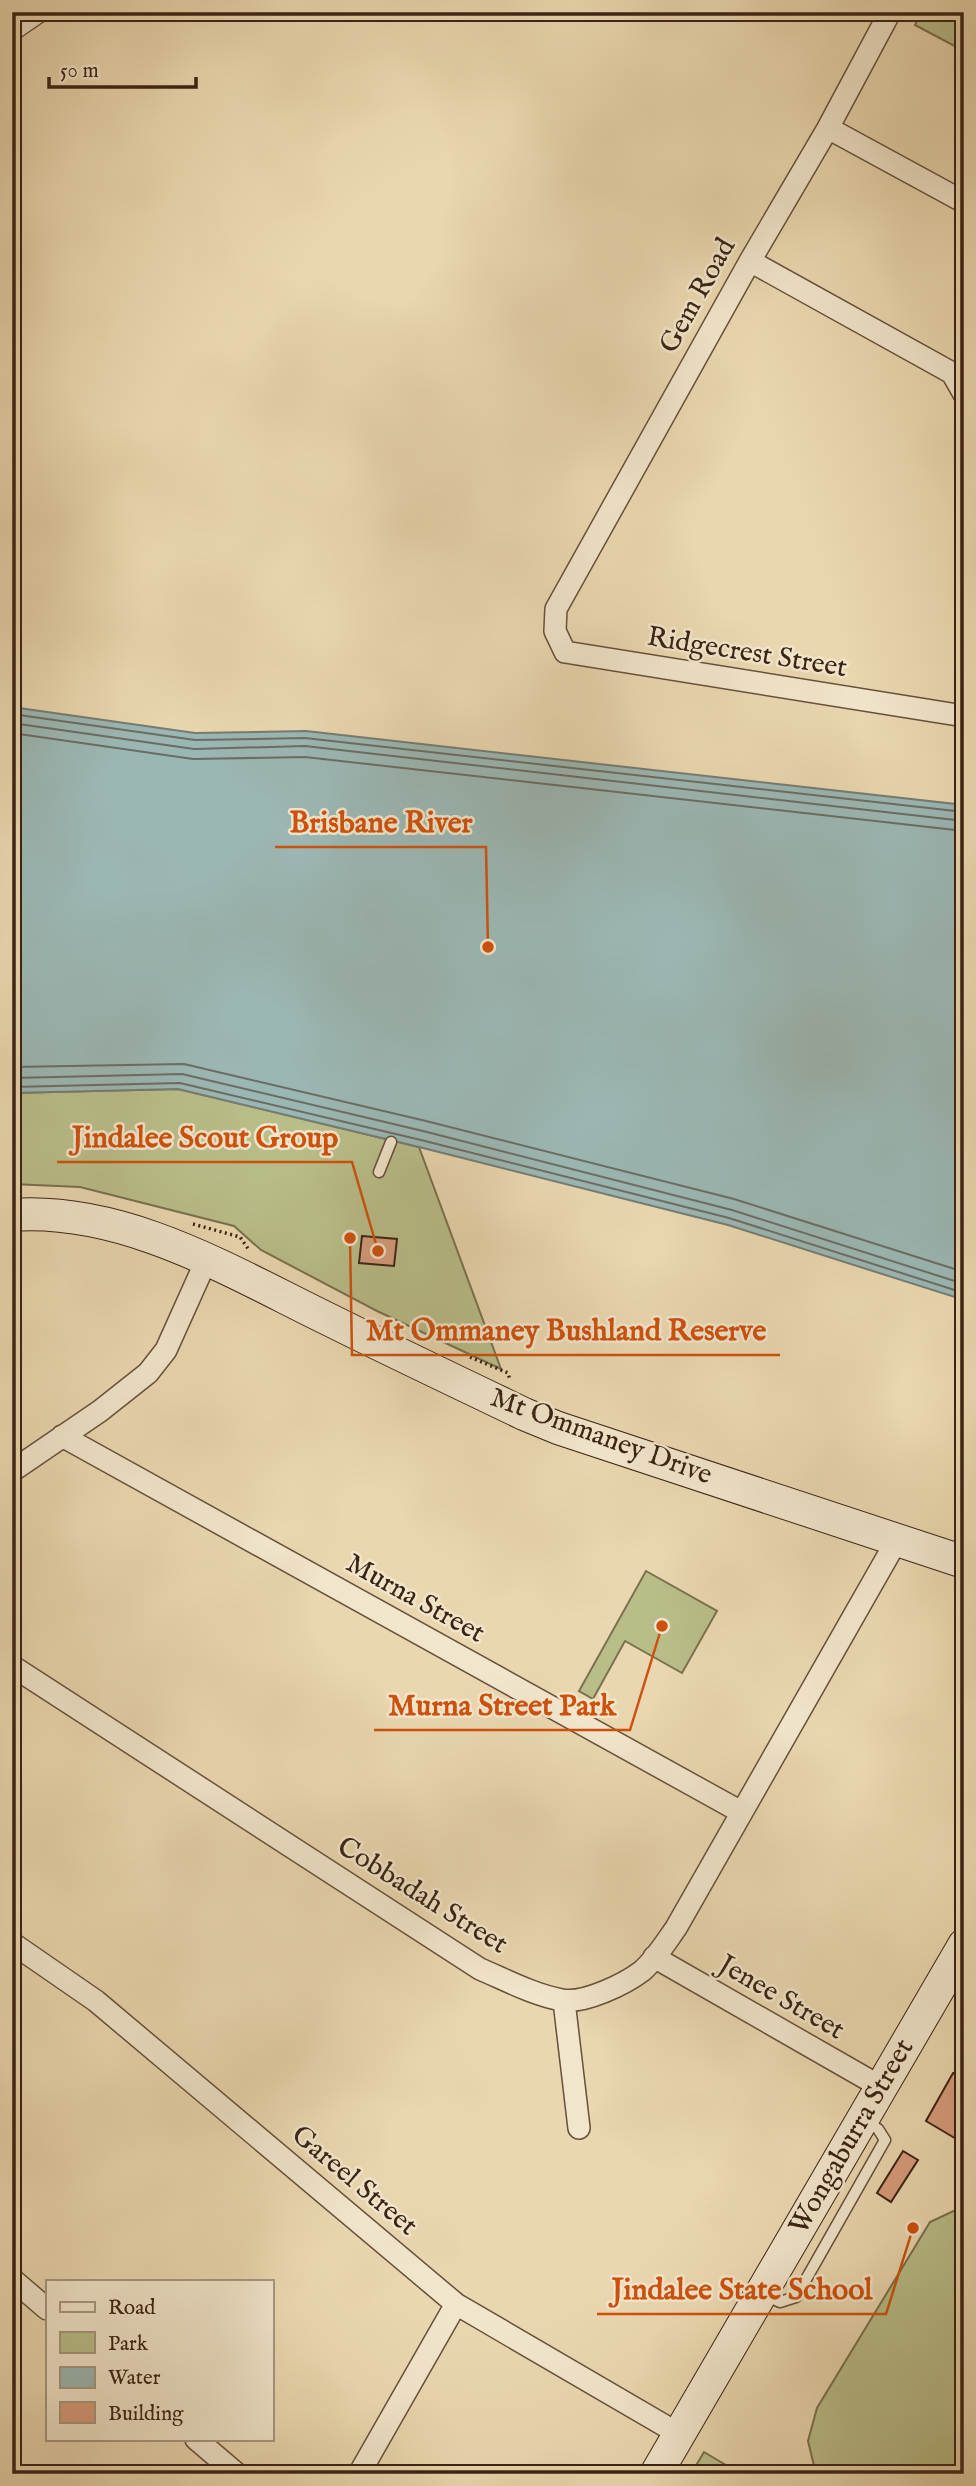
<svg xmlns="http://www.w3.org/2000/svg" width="976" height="2486" viewBox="0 0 976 2486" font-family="'IM FELL English',serif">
<rect width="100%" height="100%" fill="#ead7af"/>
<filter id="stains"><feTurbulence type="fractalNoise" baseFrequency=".00286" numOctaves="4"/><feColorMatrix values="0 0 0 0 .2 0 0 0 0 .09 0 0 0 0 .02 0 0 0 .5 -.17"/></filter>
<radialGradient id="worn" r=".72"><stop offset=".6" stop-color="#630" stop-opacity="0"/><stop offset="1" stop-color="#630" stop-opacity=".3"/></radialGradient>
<path fill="#b9be89" stroke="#7a704f" stroke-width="2" d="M921,12H964V51L915,25Z
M178,1089L419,1147L501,1369L377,1311L261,1250L234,1226L80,1187L12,1184V1093Z
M646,1571L717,1611L682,1673L625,1641L593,1699L579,1691Z
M964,2206V2474H816L808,2441L817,2408L930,2222Z
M704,2452L741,2474H691Z"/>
<path fill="#9bb7b4" stroke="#757c74" stroke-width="2" d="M12,707L195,733L306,731L964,805V1300L728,1225L419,1147L178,1089L12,1093Z"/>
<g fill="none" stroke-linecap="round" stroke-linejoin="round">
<path stroke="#6b6d64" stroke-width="2" d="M12,714L195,740L305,738L964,812
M12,723L194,749L305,746L964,821
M12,733L193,759L305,757L964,831
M12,1067L184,1064L426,1121L734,1199L964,1272
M12,1078L182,1074L423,1131L732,1210L964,1284
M12,1087L180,1083L421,1140L729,1218L964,1293"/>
</g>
<path fill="#d89d7d" stroke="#3b2315" stroke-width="2" d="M362,1236L397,1239L394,1266L359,1263Z
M953,2073L964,2079V2130L958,2140L926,2121Z
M903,2151L918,2160L891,2202L877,2193Z"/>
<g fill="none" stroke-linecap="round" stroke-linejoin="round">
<g stroke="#67503c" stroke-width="13">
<path id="lane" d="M379,1172L391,1142
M765,2295L780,2302L796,2297L885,2140L878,2129L865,2120"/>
</g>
<g stroke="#67503c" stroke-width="24">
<path id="street" d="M890,12L828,128L750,261L556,609L555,631L565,652L964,716
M12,30L38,12
M828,128L964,202
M750,261L952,373L964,394
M62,1436L741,1812
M12,1471L100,1411L148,1373L166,1350L206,1261
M12,1666L480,1969C506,1980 534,1995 562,2000C584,2004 625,1984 642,1971C655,1960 666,1942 676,1928L897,1540
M12,1943L96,2001L456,2304L679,2434
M654,1957L881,2087
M564,2001L579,2128
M12,2279L47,2309
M196,2439L237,2474
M359,2474L456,2304"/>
</g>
<g stroke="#3b2315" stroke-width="34">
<path id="secondary" d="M12,1215C126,1207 233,1273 332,1321C396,1353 460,1383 524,1414L558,1428L964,1562
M656,2474L964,1945"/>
</g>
<path stroke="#3b2315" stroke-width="3.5" stroke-dasharray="2 3.5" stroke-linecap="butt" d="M193,1224L240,1237L249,1250
M470,1357L508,1373L510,1380"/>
<use href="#lane" stroke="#f1e5cb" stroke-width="10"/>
<use href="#street" stroke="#f1e5cb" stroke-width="21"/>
<use href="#secondary" stroke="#f1e5cb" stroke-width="32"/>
</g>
<g text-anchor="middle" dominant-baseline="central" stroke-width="5" stroke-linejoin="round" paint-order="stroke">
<g font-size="28" fill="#3b2315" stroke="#f1e5cb">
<text transform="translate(698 296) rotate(-61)">Gem Road</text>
<text transform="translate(747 653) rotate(9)">Ridgecrest Street</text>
<text transform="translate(601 1437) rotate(20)">Mt Ommaney Drive</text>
<text transform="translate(415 1599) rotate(29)">Murna Street</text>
<text transform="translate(422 1896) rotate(32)">Cobbadah Street</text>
<text transform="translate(781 1998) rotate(30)">Jenee Street</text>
<text transform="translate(852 2137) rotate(-60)">Wongaburra Street</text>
<text transform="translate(354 2181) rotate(40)">Gareel Street</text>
</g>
</g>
<path fill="none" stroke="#ce510d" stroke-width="2.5" d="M488 947L486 847H275M378 1251L352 1162H57M350 1238L352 1355H780M662 1626L630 1730H374M913 2228L886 2314H597"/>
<g fill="#ce510d" stroke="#f1e5cb" stroke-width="2.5">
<circle cx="488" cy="947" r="7"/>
<circle cx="378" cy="1251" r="7"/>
<circle cx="350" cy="1238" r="7"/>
<circle cx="662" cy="1626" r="7"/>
<circle cx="913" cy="2228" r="7"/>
</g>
<g font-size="30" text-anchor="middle" font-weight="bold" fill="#ce510d" stroke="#f1e5cb" stroke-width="5" stroke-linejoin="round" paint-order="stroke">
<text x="381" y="832">Brisbane River</text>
<text x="205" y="1147">Jindalee Scout Group</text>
<text x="566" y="1340">Mt Ommaney Bushland Reserve</text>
<text x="502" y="1715">Murna Street Park</text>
<text x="742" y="2299">Jindalee State School</text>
</g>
<rect width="976" height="2486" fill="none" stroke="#ead7af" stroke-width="42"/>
<rect x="14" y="14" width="948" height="2458" fill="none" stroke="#3b2315" stroke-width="3.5"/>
<rect x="21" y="21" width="934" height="2444" fill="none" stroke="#3b2315" stroke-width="2"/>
<rect x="46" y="2280" width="228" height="161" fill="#f1e5cb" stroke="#a89782" stroke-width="2"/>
<rect x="60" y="2302" width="35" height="10" fill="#f1e5cb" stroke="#a89782" stroke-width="2"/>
<text x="108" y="2314" font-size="21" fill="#3b2315">Road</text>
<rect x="60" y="2332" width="35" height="21" fill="#b9be89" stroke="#a89782" stroke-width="2"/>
<text x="108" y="2350" font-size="21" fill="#3b2315">Park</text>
<rect x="60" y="2367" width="35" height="21" fill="#9bb7b4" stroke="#a89782" stroke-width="2"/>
<text x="108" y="2384" font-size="21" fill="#3b2315">Water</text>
<rect x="60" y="2402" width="35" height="21" fill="#d89d7d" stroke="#a89782" stroke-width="2"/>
<text x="108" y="2420" font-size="21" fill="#3b2315">Building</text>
<path d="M49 77v10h147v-10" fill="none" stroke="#3b2315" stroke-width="3.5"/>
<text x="60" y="77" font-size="21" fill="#3b2315" stroke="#f1e5cb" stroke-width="5" paint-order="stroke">50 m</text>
<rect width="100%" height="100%" filter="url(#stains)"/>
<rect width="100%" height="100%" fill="url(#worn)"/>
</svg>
